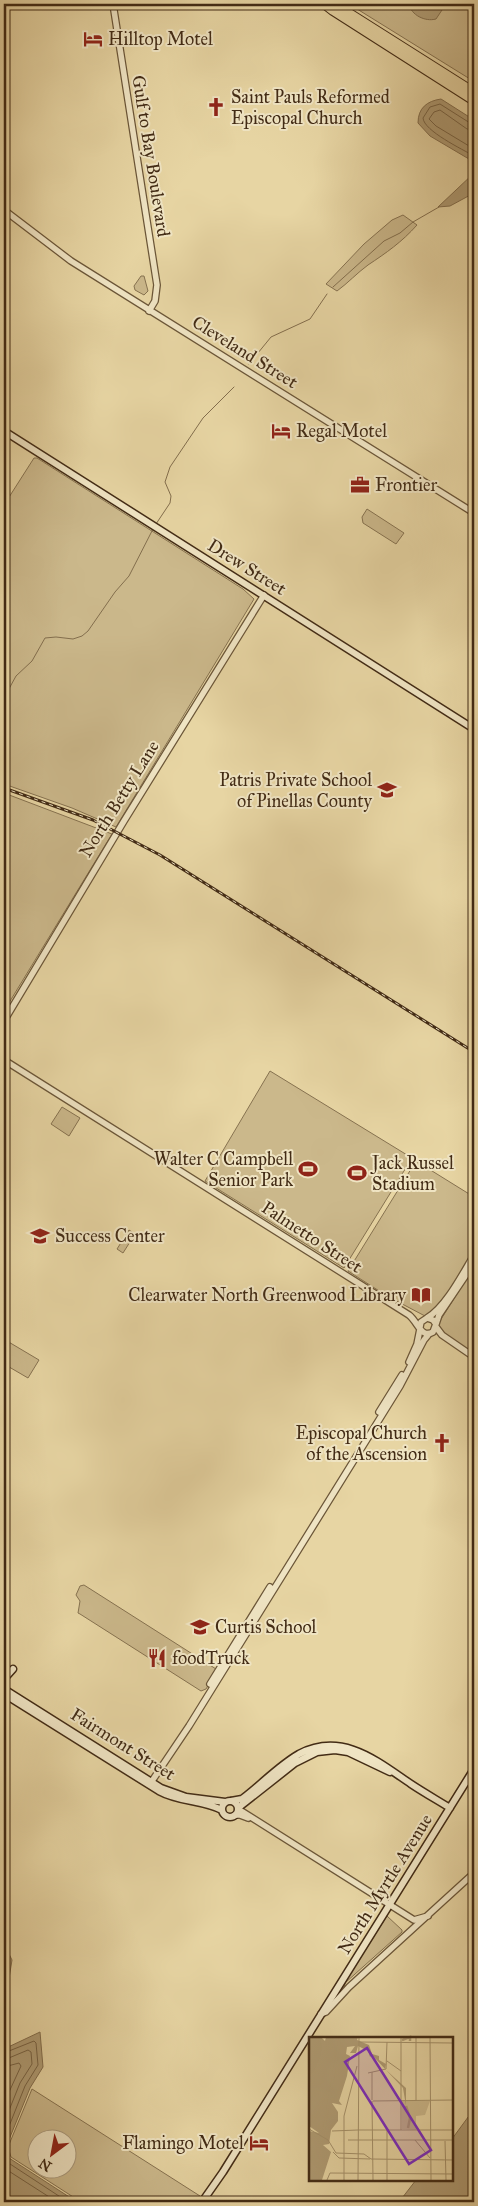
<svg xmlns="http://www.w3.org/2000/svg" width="478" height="2206" viewBox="0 0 478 2206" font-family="'IM FELL Great Primer',serif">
<rect width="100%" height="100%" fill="#e7d5a3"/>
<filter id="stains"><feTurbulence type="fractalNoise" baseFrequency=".004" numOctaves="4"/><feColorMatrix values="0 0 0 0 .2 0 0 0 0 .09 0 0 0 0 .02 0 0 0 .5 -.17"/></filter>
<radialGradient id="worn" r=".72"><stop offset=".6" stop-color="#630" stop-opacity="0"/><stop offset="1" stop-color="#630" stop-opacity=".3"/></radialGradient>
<path fill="#cbb88b" stroke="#867250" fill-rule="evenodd" d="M349,4H474V85L470,79Z
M403,215L417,225C402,242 386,253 368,265C357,273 348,283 337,291L326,284L364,244L392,220Z
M141,276H144L148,291L144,295L135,290L134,286Z
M34,458H37L243,589L254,599L116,827L72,808L4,784V505Z
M367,509L404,533L396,544L363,523L362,517Z
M4,793L112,834L4,1011Z
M270,1071L412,1158L344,1268L205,1181Z
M62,1107L80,1118L69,1136L51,1124Z
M416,1161L474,1197C474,1209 477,1243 474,1252C468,1265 437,1312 425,1316L387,1296L348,1271Z
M129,1230L135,1234L123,1253L117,1249Z
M474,1267V1354L444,1333L438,1324Z
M7,1341L39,1360L28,1378L4,1364V1346Z
M84,1585L216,1669L215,1674L206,1689L201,1691L80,1614L78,1613L80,1601L76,1595L80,1586Z
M387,1916L402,1930V1932L345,1983L344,1990L334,1998Z
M32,2089L200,2196L195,2202H81L11,2157L8,2147ZM38,2138H68V2168H38Z"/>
<path fill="#af9b73" stroke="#836e4d" d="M409,4H446L436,19C425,22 411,15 409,4Z
M441,99L474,120V162L430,136L418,123C418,108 427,101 441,99Z
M474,173V193L450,206L438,207Z
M4,1944L12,1960L4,2009Z
M40,2032L43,2067L30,2088L6,2147L9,2158L77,2202H4V2049Z
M474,2109V2202H399L416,2180H452V2139Z"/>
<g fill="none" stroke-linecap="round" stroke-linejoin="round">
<path stroke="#786344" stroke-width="1" d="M474,124L470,123L440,104L430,107L423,118C424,131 462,149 474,156
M474,130L467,129L440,110L434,112L429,119L436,126L474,149
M4,2053L34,2041L36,2043L38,2065L25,2086L4,2139
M4,2060L28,2050L31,2052L32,2064L20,2083L4,2123
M4,2067L19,2063L21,2066L4,2103
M4,2157L7,2162L68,2202
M4,2168L57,2202"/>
<path stroke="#836e4d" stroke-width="1" d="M333,287L384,241L400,233L413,222L439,207
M249,364L271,337L310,319L327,294
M156,524L170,503L171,496L165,482L170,467L203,418L234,387
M4,698L16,676L32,661L45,638L56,637L73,639L82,636L88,631L115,592L129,576L153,529
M4,830C8,837 11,842 4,849"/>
<g stroke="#6b5638" stroke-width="8">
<path id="tertiary" d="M113,4L157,285L155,301L149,311
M4,210L71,261L474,513
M4,1021L124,821L264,595
M4,1060L409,1315C418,1322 421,1339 433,1332L436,1324L433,1320L427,1318L421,1322L420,1327
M427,1318C446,1307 463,1273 474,1255
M436,1324L439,1315L474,1263
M436,1327L442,1335L474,1357
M409,1362L417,1344L420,1329
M379,1412L402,1375
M210,1684L270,1587
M150,1784L189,1726L400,1386L424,1340L429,1334
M238,1809L414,1920L428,1916
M235,1815H240L248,1818
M321,2014L326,2012L349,1987L474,1873"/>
</g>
<g stroke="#422b15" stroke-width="9">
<path id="secondary" d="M4,431L474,729
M4,1679L13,1669
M4,1689L161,1788L186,1797L225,1802
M4,1694L159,1791C179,1802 202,1800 222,1810
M222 1809a8 8 0 1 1 16 0a8 8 0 1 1-16 0Z
M231,1801L242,1799C261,1785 278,1766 299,1754C342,1731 377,1761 411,1784C423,1792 437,1800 450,1808
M238,1808L295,1763L317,1752L335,1750L348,1752L390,1772
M202,2202L223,2172L474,1769"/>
</g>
<g stroke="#422b15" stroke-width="10">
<path id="primary" d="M324,4L333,11L474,101
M335,4L474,92"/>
</g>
<use href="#tertiary" stroke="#efe4c3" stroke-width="5.5"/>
<use href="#secondary" stroke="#efe4c3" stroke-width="6"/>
<use href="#primary" stroke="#e7d5a3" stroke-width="8"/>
<g stroke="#422b15" stroke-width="3">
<path id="rail" d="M4,788L93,820L160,855L474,1052"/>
</g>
<use href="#rail" stroke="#efe4c3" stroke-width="1" stroke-dasharray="4" stroke-linecap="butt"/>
</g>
<defs>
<g id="hotel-bare" transform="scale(1.5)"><path d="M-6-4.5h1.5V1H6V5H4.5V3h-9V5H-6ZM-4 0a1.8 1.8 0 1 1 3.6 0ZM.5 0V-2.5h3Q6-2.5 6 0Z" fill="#8f2418" stroke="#efe4c3" stroke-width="2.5" paint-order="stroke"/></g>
<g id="church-bare" transform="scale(1.5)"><path d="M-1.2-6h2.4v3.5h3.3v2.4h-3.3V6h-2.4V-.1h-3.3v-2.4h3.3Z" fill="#8f2418" stroke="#efe4c3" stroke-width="2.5" paint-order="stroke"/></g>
<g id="office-bare" transform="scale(1.5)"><path d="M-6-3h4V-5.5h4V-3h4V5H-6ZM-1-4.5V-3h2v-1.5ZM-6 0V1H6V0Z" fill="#8f2418" stroke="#efe4c3" stroke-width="2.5" paint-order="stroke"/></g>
<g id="school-bare" transform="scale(1.5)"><path d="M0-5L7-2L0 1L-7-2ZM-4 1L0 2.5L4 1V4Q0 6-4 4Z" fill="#8f2418" stroke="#efe4c3" stroke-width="2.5" paint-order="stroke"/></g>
<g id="stadium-bare" transform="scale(1.5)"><path d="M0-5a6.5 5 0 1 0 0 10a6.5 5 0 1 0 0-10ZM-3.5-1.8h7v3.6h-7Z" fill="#8f2418" stroke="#efe4c3" stroke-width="2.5" paint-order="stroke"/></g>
<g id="library-bare" transform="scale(1.5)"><path d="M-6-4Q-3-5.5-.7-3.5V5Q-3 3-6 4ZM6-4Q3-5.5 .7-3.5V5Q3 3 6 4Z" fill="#8f2418" stroke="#efe4c3" stroke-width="2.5" paint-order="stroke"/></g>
<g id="restaurant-bare" transform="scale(1.5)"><path d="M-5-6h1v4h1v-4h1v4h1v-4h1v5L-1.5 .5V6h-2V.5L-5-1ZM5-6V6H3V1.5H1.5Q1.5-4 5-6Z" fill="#8f2418" stroke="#efe4c3" stroke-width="2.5" paint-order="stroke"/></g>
</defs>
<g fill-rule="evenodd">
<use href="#hotel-bare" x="93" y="39"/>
<use href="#church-bare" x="216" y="107"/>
<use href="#hotel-bare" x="281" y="431"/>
<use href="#office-bare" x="360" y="485"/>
<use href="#school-bare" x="387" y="790"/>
<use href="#stadium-bare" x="308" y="1169"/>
<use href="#stadium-bare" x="357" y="1173"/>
<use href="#school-bare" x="40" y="1236"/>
<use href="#library-bare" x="421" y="1295"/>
<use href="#church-bare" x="442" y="1443"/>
<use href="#school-bare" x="200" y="1627"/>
<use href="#restaurant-bare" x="157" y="1658"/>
<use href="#hotel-bare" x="259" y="2143"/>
</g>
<g text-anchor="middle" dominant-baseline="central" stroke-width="4" stroke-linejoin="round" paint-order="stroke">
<g font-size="18" fill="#422b15" stroke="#efe4c3" text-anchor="start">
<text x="108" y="39">Hilltop Motel</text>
<text x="231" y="97">Saint Pauls Reformed<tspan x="231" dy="21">Episcopal Church</tspan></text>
<text x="296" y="431">Regal Motel</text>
<text x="375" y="485">Frontier</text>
<text x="372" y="780" text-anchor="end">Patris Private School<tspan x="372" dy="21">of Pinellas County</tspan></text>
<text x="293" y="1159" text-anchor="end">Walter C Campbell<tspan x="293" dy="21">Senior Park</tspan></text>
<text x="372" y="1163">Jack Russel<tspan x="372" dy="21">Stadium</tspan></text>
<text x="55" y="1236">Success Center</text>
<text x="406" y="1295" text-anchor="end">Clearwater North Greenwood Library</text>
<text x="427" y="1433" text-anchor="end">Episcopal Church<tspan x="427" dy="21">of the Ascension</tspan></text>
<text x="215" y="1627">Curtis School</text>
<text x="172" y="1658">foodTruck</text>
<text x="244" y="2143" text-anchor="end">Flamingo Motel</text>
</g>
<g font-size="18" fill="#422b15" stroke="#efe4c3">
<text transform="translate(151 156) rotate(81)">Gulf to Bay Boulevard</text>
<text transform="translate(245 352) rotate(32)">Cleveland Street</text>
<text transform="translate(247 567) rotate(32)">Drew Street</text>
<text transform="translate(119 799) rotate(-58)">North Betty Lane</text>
<text transform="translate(312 1237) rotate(33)">Palmetto Street</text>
<text transform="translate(123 1744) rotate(32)">Fairmont Street</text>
<text transform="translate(385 1884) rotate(-58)">North Myrtle Avenue</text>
</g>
</g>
<g transform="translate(309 2037)">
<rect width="144" height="144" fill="#e7d5a3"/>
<path d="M93,64H121L116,78L107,79V93L93,92Z" fill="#cbb88b"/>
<path d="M0,0H12L16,4L17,0H49L48,3L60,8L63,17L70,19V23L77,27L76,32L97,51V69L94,51L63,18L61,20L59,14L49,9L47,16H41L46,9L38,10L37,17L41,19L38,39L30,64L33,68L23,66L29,75V84L22,93L20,107L14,108L22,115L13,143H0V94L10,96L0,89Z" fill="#af9b73"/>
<path fill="none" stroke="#af9b73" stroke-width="2.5" d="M93,3L101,0V4V0M97,69L101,81L99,91M14,98L31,0"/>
<path fill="none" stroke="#a5916a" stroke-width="1" d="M92,0V93M107,0V64M121,0L122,143M50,5L144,6M78,24L92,34M63,35V63M59,36L77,32L78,5M63,64L64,143M64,64L144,63M0,92L19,103L27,116L55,117L62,122L144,123M49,93H144M23,94L49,93M39,103H144M106,103L121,121M136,104L137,143M24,115L30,121L61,122M18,143L21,136L144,137M35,143V79L48,29M49,143L50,0M78,143V93"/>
<path fill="#7b2cbf" fill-opacity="0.15" stroke="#7b2cbf" stroke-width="2.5" d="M58,11L122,113L100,127L36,25Z"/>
<rect width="144" height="144" fill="none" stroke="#422b15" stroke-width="2.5"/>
</g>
<rect width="478" height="2206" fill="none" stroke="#e7d5a3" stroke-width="20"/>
<rect x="5" y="5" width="468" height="2196" fill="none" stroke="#422b15" stroke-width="2.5"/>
<rect x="10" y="10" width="458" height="2186" fill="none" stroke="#422b15"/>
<g transform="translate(52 2154) rotate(212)"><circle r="24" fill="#efe4c3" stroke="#aa9a7d"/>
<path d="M0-4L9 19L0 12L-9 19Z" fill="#8f2418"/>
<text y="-8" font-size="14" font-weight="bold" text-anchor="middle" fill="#422b15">N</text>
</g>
<rect width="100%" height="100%" filter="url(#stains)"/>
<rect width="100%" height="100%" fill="url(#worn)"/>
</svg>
